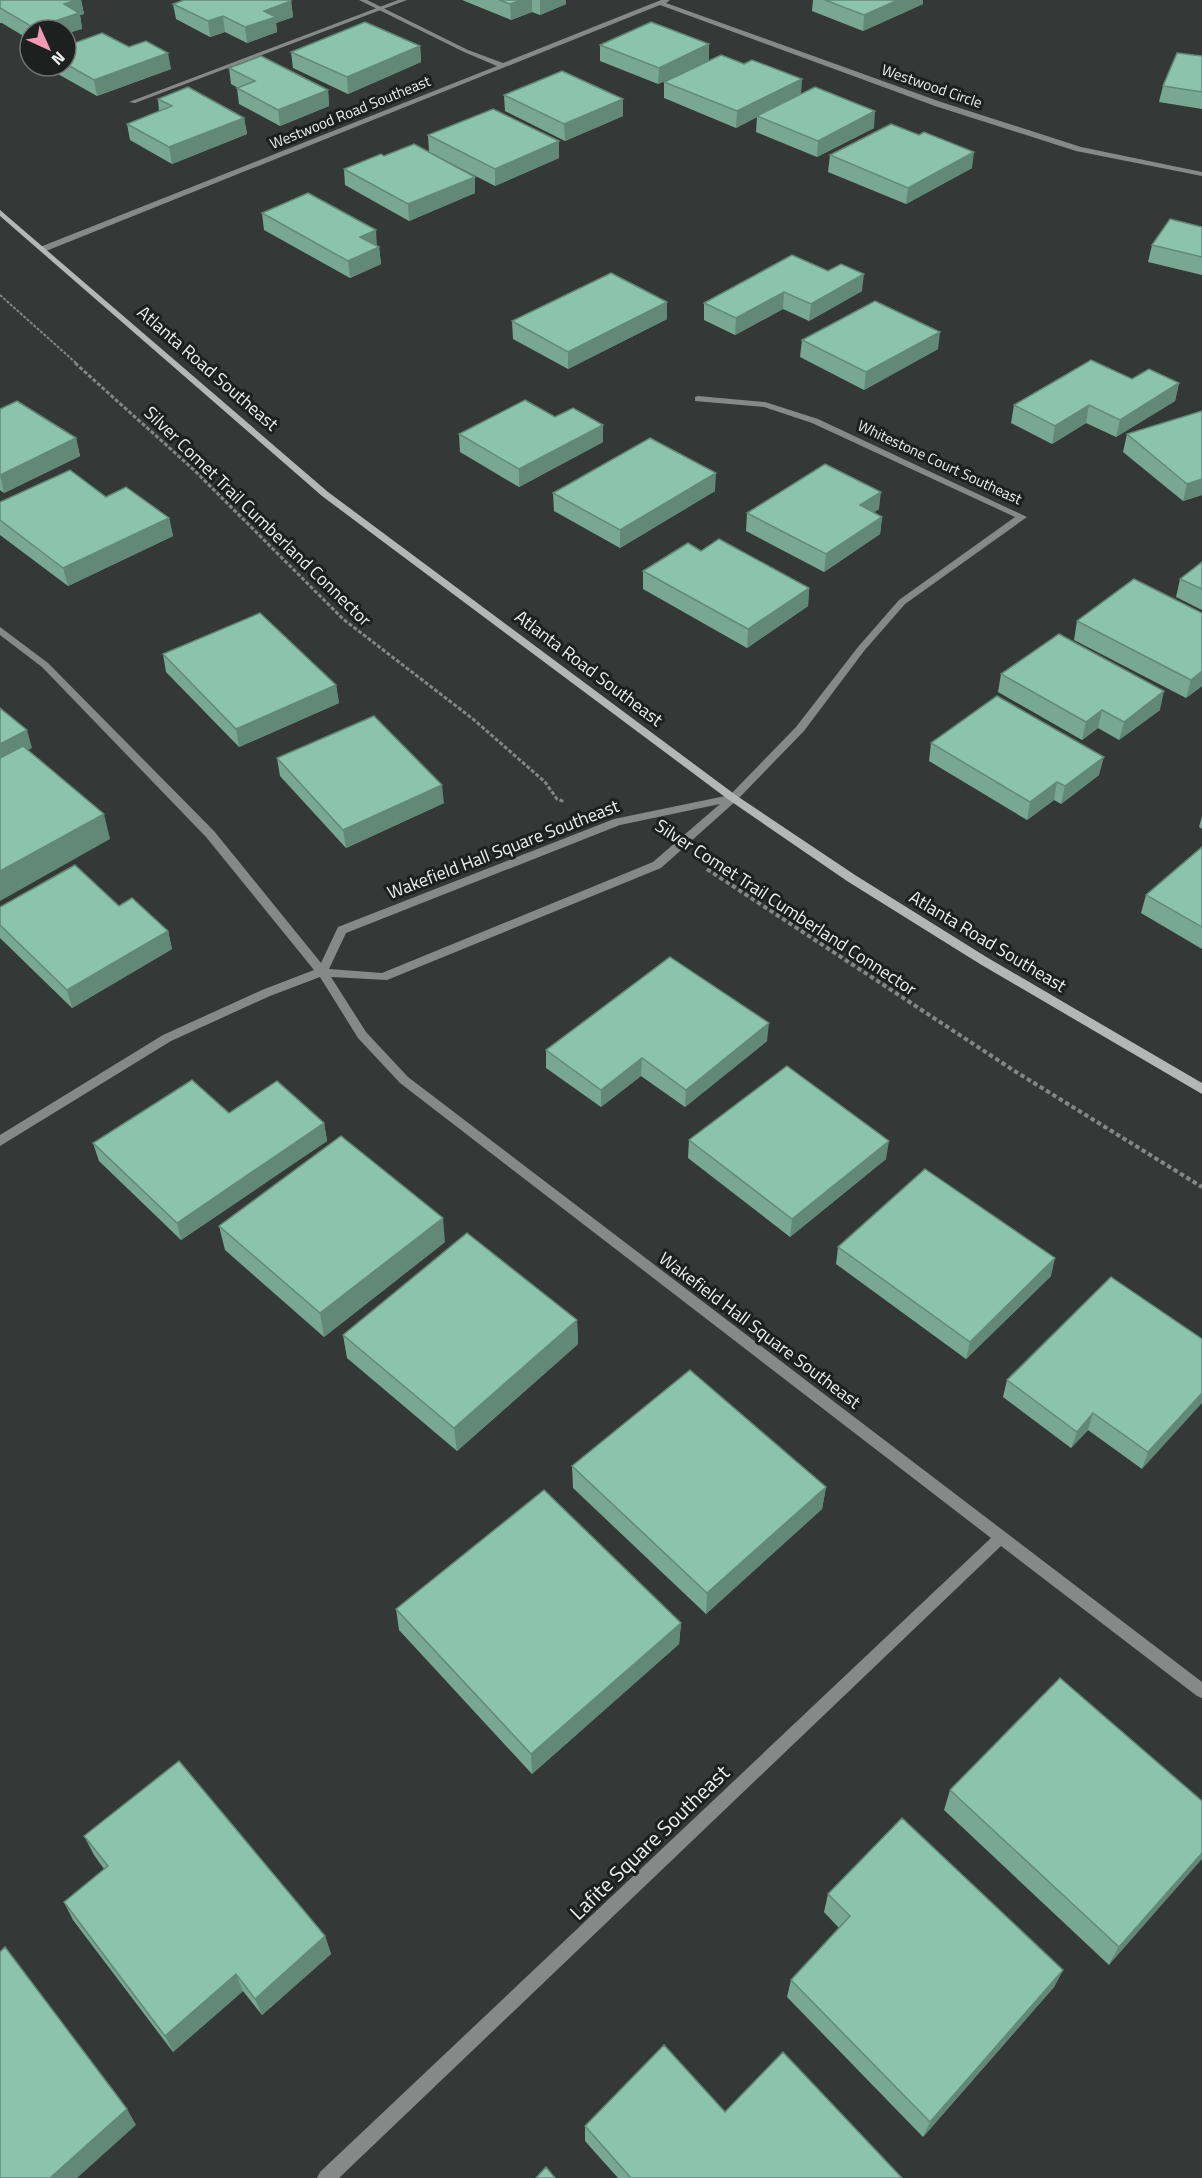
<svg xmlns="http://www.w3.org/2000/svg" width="1202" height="2178" viewBox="0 0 1202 2178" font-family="'Titillium Web',sans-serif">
<rect width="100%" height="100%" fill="#343937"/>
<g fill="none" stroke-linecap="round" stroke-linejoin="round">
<path stroke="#838786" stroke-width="2" stroke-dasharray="3 1.5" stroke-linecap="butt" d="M0,295L77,364"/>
<path stroke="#838786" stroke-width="3" stroke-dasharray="4 2" stroke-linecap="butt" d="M75,363L194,470L343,619L473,719L545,782L557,799L565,802"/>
<path stroke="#838786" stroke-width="4" stroke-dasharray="4.5 3" stroke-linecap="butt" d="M707,869L1013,1070L1202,1187"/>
<path fill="#878988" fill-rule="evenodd" d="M398,0H407L135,103L129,102Z"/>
<path fill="#878988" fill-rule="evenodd" d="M359,0H367L468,50L503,63L661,0H670L666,3L941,102L1081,147L1202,172V176L1076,151L935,106L660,5L46,251H40V247L497,66L464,52Z
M698,396L765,402L818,419L1027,517L905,604L864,651L804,731L737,800L661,868L387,980L331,977L366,1032L408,1077L1202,1682V1698L1197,1696L1001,1546L339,2178H317L320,2172L991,1538L400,1083L358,1038L320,977L270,996L171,1041L0,1146V1135L163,1035L262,990L314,970L206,837L42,667L0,635V627L48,663L214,831L321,963L338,927L614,819L730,795L796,727L858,647L899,600L1015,517L812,423L764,407L695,401V397ZM720,804L653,862L382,973L329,969L346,933L620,825Z"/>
<path fill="#b3b7b5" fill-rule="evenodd" d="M0,210L328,492L737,796L855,875L988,958L1202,1083V1094L980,964L847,881L729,800L322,496L0,216Z"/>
</g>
<path fill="#78a894" d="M0,0H81L84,14L80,15L82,29L66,30H30V40L2,23H0Z
M462,0H566V4L540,15L532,12L511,20Z
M813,0H923V4L863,31L812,11Z
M291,1L293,17L276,23L277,32L247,43L225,32L210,37L176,19L173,4Z
M709,44V60L658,84L600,61V45Z
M66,46L171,69L97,96L49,69L48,66H66Z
M420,46L421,62L348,94L293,68L291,52Z
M1202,56V109L1159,102L1163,86Z
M229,68L328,90L329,106L280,126L239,104L237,88H238L231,84Z
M664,82L801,94L874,128L817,157L756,132L757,117L736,128L664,98Z
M504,95L623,116L565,141L505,111Z
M158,99L244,118L247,134L172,164L130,140L127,124L159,111Z
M428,135L559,141V158L495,186L429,152Z
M830,155L972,168L906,204L828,172Z
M384,156L475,177V193L409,221L345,185L344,169Z
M262,213L377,245L379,247L381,264L350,278L264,230Z
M1202,227V275L1148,262L1152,245Z
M792,255L862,291L809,321L783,309L735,335L704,320V303Z
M667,302V319L568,369L513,339L512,321Z
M802,340L938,349L864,390L800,357Z
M1132,379L1179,383L1175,401L1116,437L1086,423L1052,444L1011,423L1014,405Z
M0,409L76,438L80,456L4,493L0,490Z
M555,417L603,442L519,487L460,452L459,434Z
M1127,434L1202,495L1183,501L1123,452Z
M715,491L620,548L554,511L553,493Z
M106,497L169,518L173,536L68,586L0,535V502Z
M879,509L874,512L882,517L880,534L824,572L746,531L747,513Z
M701,551L809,588L808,606L747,648L643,589V571Z
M1202,562V610L1176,597L1180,579Z
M1077,621L1202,686L1186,698L1074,640Z
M163,654L336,685L339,703L239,747L166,672Z
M1001,674L1160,710L1119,740L1098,728L1082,740L998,692Z
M931,743L1099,775L1061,804L1054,800L1027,820L929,761Z
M277,758L444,803L346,848L280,776Z
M1202,816V829L1199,827Z
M1202,847V949L1141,913L1146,895Z
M0,907L168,931L172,949L72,1008L0,938Z
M767,1041L685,1107L641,1076L601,1107L546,1068V1050Z
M229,1113L324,1123L327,1141L181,1240L99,1161L93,1143Z
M689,1140L886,1159L790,1237L688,1158Z
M219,1226L445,1242L324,1337L225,1250Z
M838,1247L1051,1276L966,1359L836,1264Z
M577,1320L578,1344L457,1451L347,1358L343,1335Z
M1202,1339L1142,1469L1088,1430L1071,1448L1003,1397L1007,1380Z
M572,1466L826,1487L822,1509L706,1614L573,1488Z
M396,1609L681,1623L679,1644L532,1774L399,1630Z
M950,1790L1202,1801L1109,1965L944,1810Z
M84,1836L325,1936L331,1954L262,2015L243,1991L173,2052L73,1920L64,1902L104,1869L94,1855Z
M828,1894L1063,1970L1054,1987L923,2137L787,1997L791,1980L839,1928L824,1912Z
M725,2112L902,2178H618L585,2141V2126Z"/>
<path fill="#628878" d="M76,0H81L84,14L80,15L82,29L66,34V30H34V28L64,4Z
M521,0H532V12L511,20L510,4Z
M540,0H566V4L540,15Z
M898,0H923V4L863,31L864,15Z
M291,1L293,17L276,23L277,32L247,43L245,27L264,11Z
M223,16L225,32L210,37L208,21Z
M709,44V60L658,84L659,68Z
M420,46L421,62L348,94L347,77Z
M168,53L171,69L97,96L94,80Z
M802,79L801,95L757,116V117L736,128L737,111Z
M328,90L329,106L280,126L278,110Z
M623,99V116L565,141L564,124Z
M875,111L874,128L817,157L818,141Z
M244,118L247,134L172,164L169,147Z
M559,141V158L495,186V169Z
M974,152L972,168L906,204L908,188Z
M475,177V193L409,221L408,204Z
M376,230L377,247L360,237Z
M379,247L381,264L350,278L348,261Z
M864,274L862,291L809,321L811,304Z
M784,292L783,309L735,335L736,318Z
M667,302V319L568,369V352Z
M940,332L938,349L864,390L866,372Z
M1179,383L1175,401L1116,437L1120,420Z
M1089,405L1086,423L1052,444L1055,426Z
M603,425V442L519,487V469Z
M76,438L80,456L4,493L0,475Z
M716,473L715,491L620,548V530Z
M1202,479V495L1183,501L1187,484Z
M881,492L879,509L858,523L860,505Z
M882,517L880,534L824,572L826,554Z
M169,518L173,536L68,586L63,568Z
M809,588L808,606L747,648L748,629Z
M1202,671V686L1186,698L1191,680Z
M336,685L339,703L239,747L236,729Z
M1164,691L1160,710L1119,740L1124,722Z
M1102,710L1098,728L1082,740L1086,722Z
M27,730L32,748L0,765V744Z
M1104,757L1099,775L1061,804L1065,786Z
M1057,782L1054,800L1027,820L1030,802Z
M442,785L444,803L346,848L343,830Z
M104,814L110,839L0,901V871Z
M168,931L172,949L72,1008L67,990Z
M769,1023L767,1041L685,1107L686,1090Z
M642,1058L641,1076L601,1107V1090Z
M324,1123L327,1141L181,1240L177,1223Z
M889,1141L886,1159L790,1237L792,1219Z
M443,1218L445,1242L324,1337L320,1313Z
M1055,1258L1051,1276L966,1359L970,1342Z
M577,1320L578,1344L457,1451L454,1428Z
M1202,1393V1403L1142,1469L1148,1452Z
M1093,1413L1088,1430L1071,1448L1077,1432Z
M826,1487L822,1509L706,1614L707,1593Z
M681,1623L679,1644L532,1774L531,1754Z
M1202,1853V1859L1109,1965L1119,1947Z
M325,1936L331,1954L262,2015L255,1999Z
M1063,1970L1054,1987L923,2137L930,2122Z
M236,1974L243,1991L173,2052L165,2036Z
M127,2109L136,2125L77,2178H50Z"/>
<path fill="#8cc3ac" stroke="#628878" stroke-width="1.5" d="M0,0H76L64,4L79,13L34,28L0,8Z
M184,0H289L291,1L264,11L276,17L245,27L223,16L208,21L173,4Z
M499,0H521L510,4Z
M825,0H898L864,15Z
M365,22L420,46L347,77L291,52Z
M651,22L709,44L659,68L600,45Z
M102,33L129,47L146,41L168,53L94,80L66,64V46Z
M1177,53L1202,56V92L1163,86Z
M721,55L744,64L752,60L802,79L737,111L664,82Z
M261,56L328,90L278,110L237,88L255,81L229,68Z
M562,71L623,99L564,124L504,95Z
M188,87L244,118L169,147L127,124L172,106L158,99Z
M815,87L875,111L818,141L757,116Z
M493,109L559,141L495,169L428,135Z
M891,124L919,135L924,132L974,152L908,188L830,155Z
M414,144L475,177L408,204L344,169L381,154L384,156Z
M308,193L376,230L360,237L379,247L348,261L262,213Z
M1170,219L1202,227V257L1152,245Z
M792,255L828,271L841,264L864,274L811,304L784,292L736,318L704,303Z
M611,273L667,302L568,352L512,321Z
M875,301L940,332L866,372L802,340Z
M1091,360L1132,379L1149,369L1179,383L1120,420L1089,405L1055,426L1014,405Z
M525,400L555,417L573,408L603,425L519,469L459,434Z
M17,401L76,438L0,475V409Z
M1202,411V479L1187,484L1127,434Z
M650,438L716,473L620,530L553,493Z
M825,464L881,492L860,505L882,517L826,554L747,513Z
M70,470L106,497L126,487L169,518L63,568L0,520V502Z
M719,539L809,588L748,629L643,571L688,543L701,551Z
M1202,562V589L1180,579Z
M1134,579L1202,613V671L1191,680L1077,621Z
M260,613L336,685L236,729L163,654Z
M1059,634L1164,691L1124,722L1102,710L1086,722L1001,674Z
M997,696L1104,757L1065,786L1057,782L1030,802L931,743Z
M0,708L27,730L0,744Z
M374,716L442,785L343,830L277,758Z
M23,746L104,814L0,871V758Z
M1202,847V927L1146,895Z
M75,865L119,906L132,898L168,931L67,990L0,925V907Z
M670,957L769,1023L686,1090L642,1058L601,1090L546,1050Z
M787,1066L889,1141L792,1219L689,1140Z
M192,1080L229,1113L277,1081L324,1123L177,1223L93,1143Z
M341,1136L443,1218L320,1313L219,1226Z
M925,1169L1055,1258L970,1342L838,1247Z
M467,1233L577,1320L454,1428L343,1335Z
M1111,1277L1202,1339V1393L1148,1452L1093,1413L1077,1432L1007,1380Z
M690,1370L826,1487L707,1593L572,1466Z
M544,1490L681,1623L531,1754L396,1609Z
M1060,1678L1202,1801V1853L1119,1947L950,1790Z
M179,1761L325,1936L255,1999L236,1974L165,2036L64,1902L108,1866L84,1836Z
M902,1818L1063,1970L930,2122L791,1980L850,1916L828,1894Z
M5,1947L127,2109L50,2178H0V1952Z
M664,2045L725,2112L783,2052L902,2178H631L585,2126Z
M546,2167L555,2178H536Z"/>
<g text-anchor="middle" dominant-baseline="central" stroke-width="6" stroke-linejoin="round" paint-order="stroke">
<g font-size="15" fill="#eef1f0" stroke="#1d201f">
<text transform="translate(932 86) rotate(19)">Westwood Circle</text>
<text transform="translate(350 112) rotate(-22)">Westwood Road Southeast</text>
<text transform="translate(940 462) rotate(25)">Whitestone Court Southeast</text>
</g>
<g font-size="18" fill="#eef1f0" stroke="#1d201f">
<text transform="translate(208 368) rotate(41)">Atlanta Road Southeast</text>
<text transform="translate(258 516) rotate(44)">Silver Comet Trail Cumberland Connector</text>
<text transform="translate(589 668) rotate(37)">Atlanta Road Southeast</text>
<text transform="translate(503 849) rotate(-21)">Wakefield Hall Square Southeast</text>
<text transform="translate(786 907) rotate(33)">Silver Comet Trail Cumberland Connector</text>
<text transform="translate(988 941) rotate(31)">Atlanta Road Southeast</text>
<text transform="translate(760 1330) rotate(37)">Wakefield Hall Square Southeast</text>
</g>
<g font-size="21" fill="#eef1f0" stroke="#1d201f">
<text transform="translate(649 1842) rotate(-44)">Lafite Square Southeast</text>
</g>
</g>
<g transform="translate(48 48) rotate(135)"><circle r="28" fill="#1d201f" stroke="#717473" stroke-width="1.5"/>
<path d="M0-4.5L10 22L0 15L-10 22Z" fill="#f09ab6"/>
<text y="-9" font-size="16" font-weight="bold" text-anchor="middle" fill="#eef1f0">N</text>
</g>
</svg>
